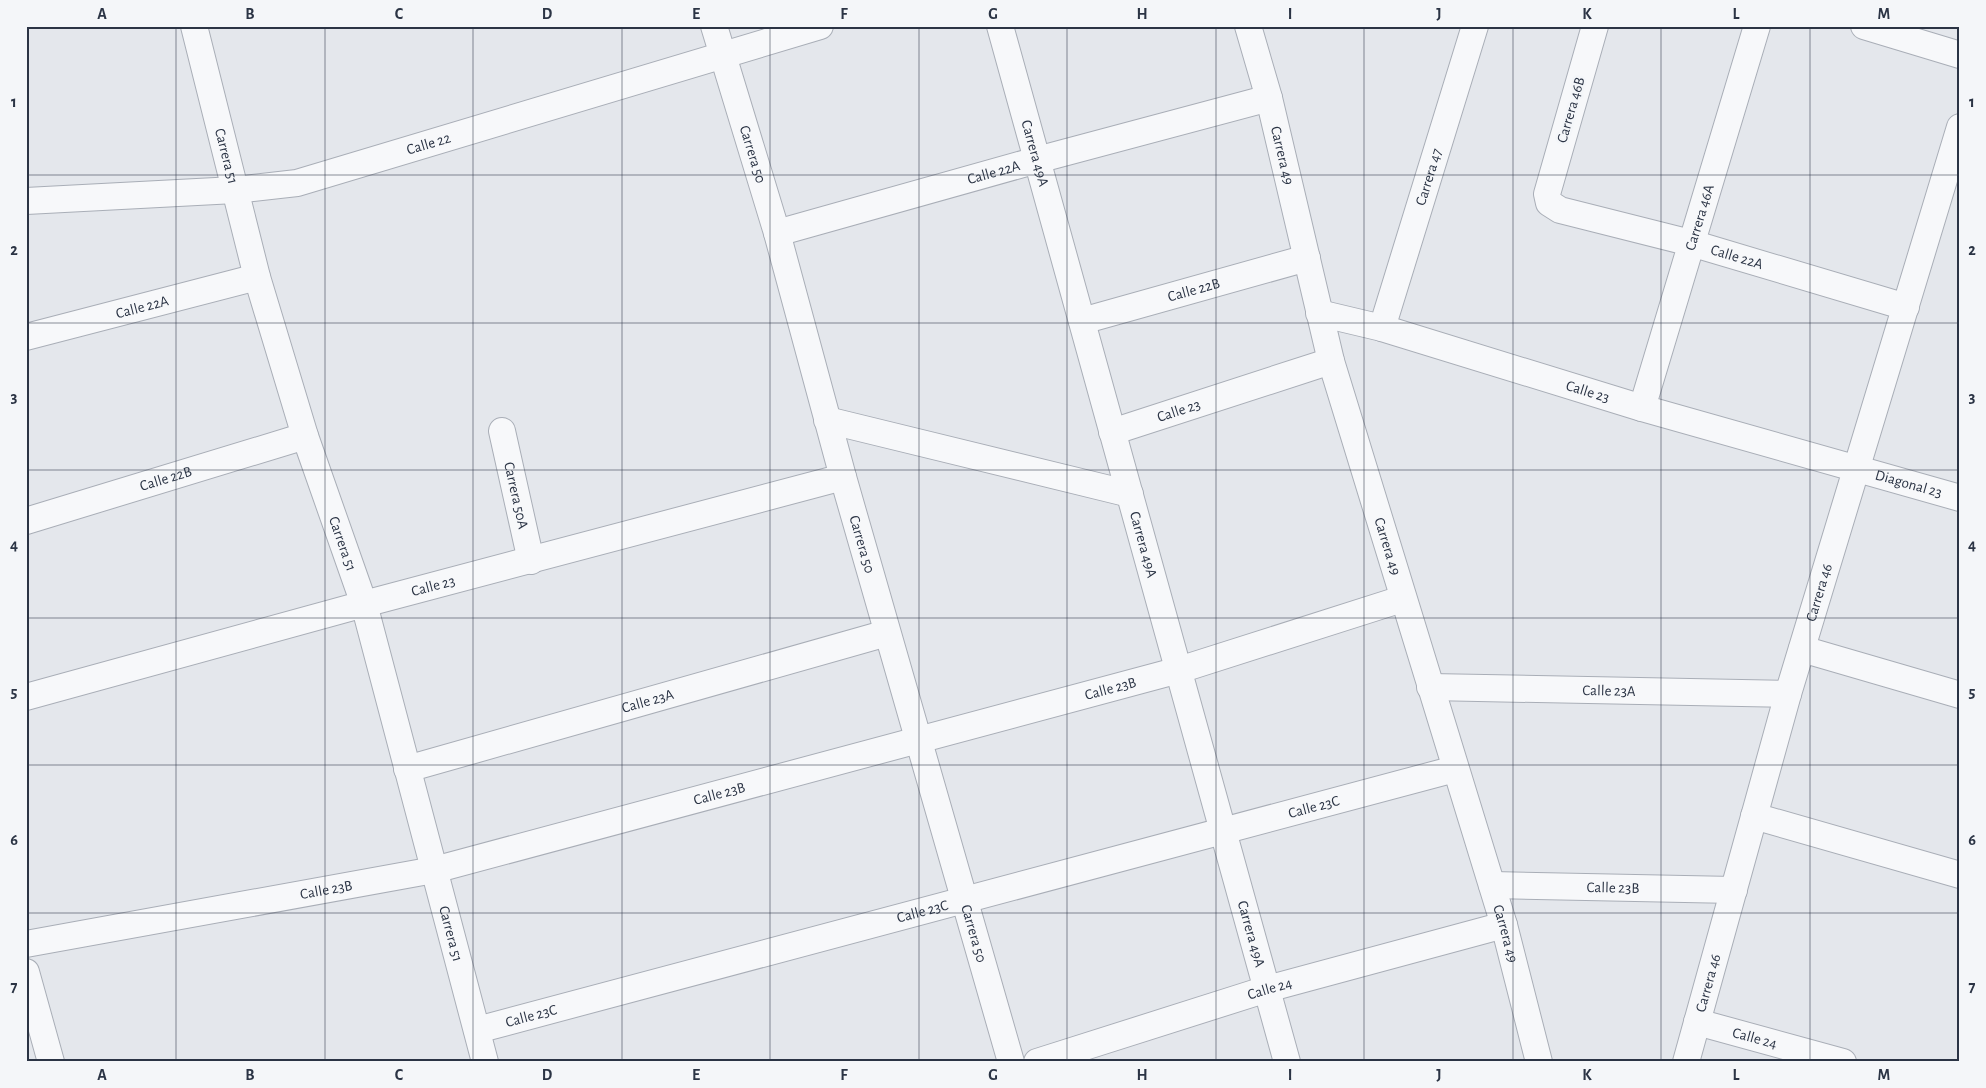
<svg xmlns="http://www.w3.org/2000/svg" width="1986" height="1088" viewBox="0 0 1986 1088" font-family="'Alegreya Sans',sans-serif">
<rect width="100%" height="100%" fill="#e4e7ec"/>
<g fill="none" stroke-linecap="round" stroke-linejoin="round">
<g stroke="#a9aeb7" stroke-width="28">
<g id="minor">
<path id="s1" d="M194,26L257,277L305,436L364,604L485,1062"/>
<path id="s2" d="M714,26L777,233L843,477L1011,1062"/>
<path id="s3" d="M1000,26L1287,1062"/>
<path id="s4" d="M1248,26L1269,98L1331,361L1504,925L1539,1062"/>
<path id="s5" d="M1595,26L1547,194L1549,203L1560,210L1691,243L1906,307"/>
<path d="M1864,26L1960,55"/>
<path id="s6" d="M26,201L235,190L297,183L820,26"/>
<path id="s7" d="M777,233L1037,160L1269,98"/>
<path id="s8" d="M1319,313L1382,328L1642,408L1960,498"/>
<path id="s9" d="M1082,321L1307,258"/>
<path id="s10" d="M1382,328L1475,26"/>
<path id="s11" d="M26,337L257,277"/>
<path id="s12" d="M1642,408L1757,26"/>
<path d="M827,420L1130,494"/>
<path id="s13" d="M502,431L531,561"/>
<path id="s14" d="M1112,432L1331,361"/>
<path id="s15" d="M26,521L305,436"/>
<path d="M1802,649L1960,695"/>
<path id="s16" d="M1430,687L1788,694"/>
<path id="s17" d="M26,697L364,604L843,477"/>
<path id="s18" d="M407,769L887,633"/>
<path d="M1754,816L1960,875"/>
<path id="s19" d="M1492,885L1734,890"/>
<path id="s20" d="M26,944L434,870L1179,670L1402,599"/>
<path d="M26,972L51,1062"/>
<path id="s21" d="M1697,1022L1843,1062"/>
<path id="s22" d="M477,1030L1455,769"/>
<path id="s23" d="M1037,1062L1267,989L1504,925"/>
<path id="s24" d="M1686,1062L1788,694L1960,127"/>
</g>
</g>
<use href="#minor" stroke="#f7f8fa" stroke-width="26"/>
</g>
<path fill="none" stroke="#2b3445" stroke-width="1" stroke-opacity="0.55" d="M176,26V1062M325,26V1062M473,26V1062M622,26V1062M770,26V1062M919,26V1062M1067,26V1062M1216,26V1062M1364,26V1062M1513,26V1062M1661,26V1062M1810,26V1062M26,175H1960M26,323H1960M26,470H1960M26,618H1960M26,765H1960M26,913H1960"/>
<g text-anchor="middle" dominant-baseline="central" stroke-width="5" stroke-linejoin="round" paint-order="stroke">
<g font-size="15" fill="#2b3445" stroke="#f4f6f9">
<text transform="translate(1571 110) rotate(-74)">Carrera 46B</text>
<text stroke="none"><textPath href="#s6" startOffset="409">Calle 22</textPath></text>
<text stroke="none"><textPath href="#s2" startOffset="134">Carrera 50</textPath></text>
<text stroke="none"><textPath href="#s3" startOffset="132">Carrera 49A</textPath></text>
<text stroke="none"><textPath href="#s1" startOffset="134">Carrera 51</textPath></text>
<text stroke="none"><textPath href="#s4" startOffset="134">Carrera 49</textPath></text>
<text stroke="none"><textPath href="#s7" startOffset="225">Calle 22A</textPath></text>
<text stroke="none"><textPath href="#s10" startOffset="158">Carrera 47</textPath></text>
<text stroke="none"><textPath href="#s12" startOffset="199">Carrera 46A</textPath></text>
<text stroke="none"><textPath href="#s5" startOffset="380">Calle 22A</textPath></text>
<text stroke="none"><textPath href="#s9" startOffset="116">Calle 22B</textPath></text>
<text stroke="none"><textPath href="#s11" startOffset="120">Calle 22A</textPath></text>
<text stroke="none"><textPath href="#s8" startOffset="280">Calle 23</textPath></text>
<text stroke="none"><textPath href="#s14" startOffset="70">Calle 23</textPath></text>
<text stroke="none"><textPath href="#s15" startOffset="146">Calle 22B</textPath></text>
<text stroke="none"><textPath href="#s8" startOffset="614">Diagonal 23</textPath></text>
<text stroke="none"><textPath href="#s13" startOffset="66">Carrera 50A</textPath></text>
<text stroke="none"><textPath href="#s1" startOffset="539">Carrera 51</textPath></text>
<text stroke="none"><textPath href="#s2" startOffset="539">Carrera 50</textPath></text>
<text stroke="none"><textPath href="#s3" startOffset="538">Carrera 49A</textPath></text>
<text stroke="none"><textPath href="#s4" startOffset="539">Carrera 49</textPath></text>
<text stroke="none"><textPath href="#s17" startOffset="422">Calle 23</textPath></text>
<text stroke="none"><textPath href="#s24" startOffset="488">Carrera 46</textPath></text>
<text stroke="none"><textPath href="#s20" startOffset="1115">Calle 23B</textPath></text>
<text stroke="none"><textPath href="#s16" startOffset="179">Calle 23A</textPath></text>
<text stroke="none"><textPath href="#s18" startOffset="250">Calle 23A</textPath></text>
<text stroke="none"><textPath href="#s20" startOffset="710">Calle 23B</textPath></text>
<text stroke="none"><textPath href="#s22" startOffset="866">Calle 23C</textPath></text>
<text stroke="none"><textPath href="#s19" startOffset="121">Calle 23B</textPath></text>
<text stroke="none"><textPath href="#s20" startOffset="305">Calle 23B</textPath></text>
<text stroke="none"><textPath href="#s22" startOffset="461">Calle 23C</textPath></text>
<text stroke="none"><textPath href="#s1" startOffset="944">Carrera 51</textPath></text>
<text stroke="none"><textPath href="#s2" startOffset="944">Carrera 50</textPath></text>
<text stroke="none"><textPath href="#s4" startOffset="944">Carrera 49</textPath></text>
<text stroke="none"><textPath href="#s3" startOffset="942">Carrera 49A</textPath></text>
<text stroke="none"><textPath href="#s24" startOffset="82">Carrera 46</textPath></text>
<text stroke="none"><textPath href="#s23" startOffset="244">Calle 24</textPath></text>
<text stroke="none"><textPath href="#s22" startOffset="56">Calle 23C</textPath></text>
<text stroke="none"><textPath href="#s21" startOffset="60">Calle 24</textPath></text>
</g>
</g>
<rect width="1986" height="1088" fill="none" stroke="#f4f6f9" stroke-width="55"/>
<rect x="28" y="28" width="1930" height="1032" fill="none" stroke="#2b3445" stroke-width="2"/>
<g font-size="16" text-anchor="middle" font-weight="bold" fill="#2b3445">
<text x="102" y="19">A</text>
<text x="250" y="19">B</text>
<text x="399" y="19">C</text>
<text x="547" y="19">D</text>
<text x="696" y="19">E</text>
<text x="844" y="19">F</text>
<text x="993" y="19">G</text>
<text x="1142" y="19">H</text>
<text x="1290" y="19">I</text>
<text x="1439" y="19">J</text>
<text x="1587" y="19">K</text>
<text x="1736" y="19">L</text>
<text x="1884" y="19">M</text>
<text x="14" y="107">1</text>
<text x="1972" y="107">1</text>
<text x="14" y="255">2</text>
<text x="1972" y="255">2</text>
<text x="14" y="402">3</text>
<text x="1972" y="402">3</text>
<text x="14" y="550">4</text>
<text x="1972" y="550">4</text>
<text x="14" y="697">5</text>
<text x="1972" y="697">5</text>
<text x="14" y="845">6</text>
<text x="1972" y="845">6</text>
<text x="14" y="992">7</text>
<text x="1972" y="992">7</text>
<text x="102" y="1080">A</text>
<text x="250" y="1080">B</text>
<text x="399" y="1080">C</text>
<text x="547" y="1080">D</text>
<text x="696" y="1080">E</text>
<text x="844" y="1080">F</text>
<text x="993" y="1080">G</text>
<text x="1142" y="1080">H</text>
<text x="1290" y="1080">I</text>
<text x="1439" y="1080">J</text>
<text x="1587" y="1080">K</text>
<text x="1736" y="1080">L</text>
<text x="1884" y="1080">M</text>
</g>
</svg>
